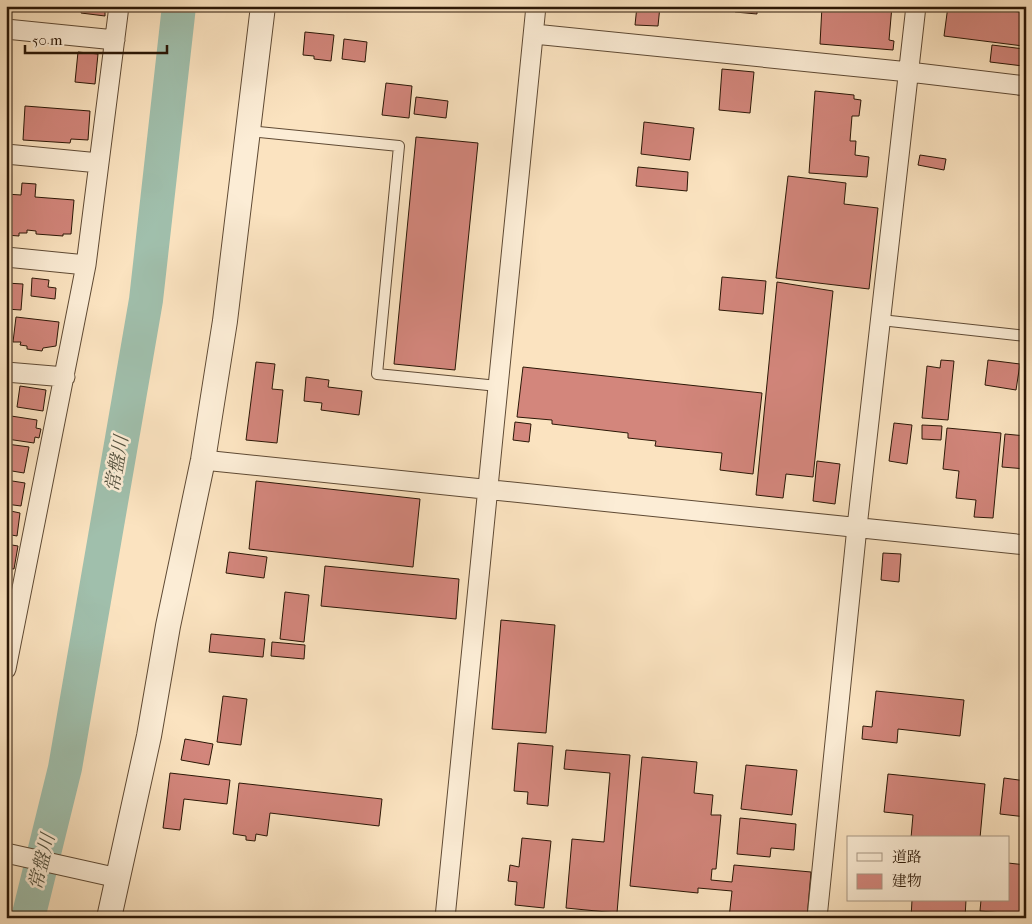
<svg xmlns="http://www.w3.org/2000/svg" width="1032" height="924" viewBox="0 0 1032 924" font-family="'IM FELL French Canon','Noto Serif JP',serif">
<rect width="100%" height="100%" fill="#fbe3c0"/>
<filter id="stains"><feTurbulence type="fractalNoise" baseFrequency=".004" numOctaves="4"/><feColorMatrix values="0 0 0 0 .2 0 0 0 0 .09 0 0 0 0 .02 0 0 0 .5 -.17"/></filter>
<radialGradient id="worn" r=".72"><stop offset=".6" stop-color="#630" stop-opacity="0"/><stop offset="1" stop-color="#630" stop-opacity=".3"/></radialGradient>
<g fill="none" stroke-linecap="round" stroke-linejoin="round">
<path stroke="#a0bfac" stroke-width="34" d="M28,918L65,768L146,300L179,6"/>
</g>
<path fill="#d3867c" stroke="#2b1706" d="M82,6H105V16L81,13Z
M637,6H660L658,26L635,25Z
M735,6H757V14L735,12Z
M822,6H892L889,40L894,41L893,50L820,44Z
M948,6H975L1026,13L1023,46L944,36Z
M305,32L334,35L331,61L314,59V56L303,55Z
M344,39L367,42L365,62L342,59Z
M992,45L1024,49L1023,66L990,62Z
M78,52L98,54L95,84L75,82Z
M722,69L754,72L750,113L719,110Z
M386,83L412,86L409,118L382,115Z
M815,91L854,95V99L861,100L859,116H852L850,141H856L855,155L869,157L867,177L809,173Z
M416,97L448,101L446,118L414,114Z
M25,106L90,111L88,140L71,139L70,143L23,140Z
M644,122L694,128L690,160L641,154Z
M416,137L478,143L455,370L394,364Z
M920,155L946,159L944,170L918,165Z
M638,167L688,172L687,191L636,186Z
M788,176L846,183L844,204L878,208L869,289L776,278Z
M22,183L36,184L35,197L74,200L71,234H63V236L36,234V231L27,230V233H19V236L6,235V194L21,195Z
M722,277L766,281L763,314L719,310Z
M32,278L49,280L48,287L56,288L55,299L31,296Z
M777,282L833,291L813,477L786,474L783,498L756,495Z
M6,283L23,284L21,310L6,309Z
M16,317L59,322L56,346L43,348L42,351L27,349V346L20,345L21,342H13Z
M941,360L954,361L948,420L922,418L927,366L940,368Z
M988,360L1020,364L1016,390L985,385Z
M256,362L275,364L272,389L283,390L277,443L246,440Z
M523,367L762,393L753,474L720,470L722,453L655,446L656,441L628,438V433L552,424V420L517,417Z
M306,377L329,380L328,387L362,391L359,415L321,410L322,403L304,401Z
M20,386L46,390L43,411L17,407Z
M11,416L37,420L36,428L41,429L39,438L35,437L34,443L7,439Z
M515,422L531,424L529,442L513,440Z
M894,423L912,425L907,464L889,461Z
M922,425L942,426L941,440L922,439Z
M947,428L1001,433L993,518L974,517L976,500L956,498L959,471L943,469Z
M1005,434L1026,436V469L1002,467Z
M7,444L29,447L24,473L6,470Z
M817,461L840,464L835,504L813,501Z
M6,480L25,483L21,506L6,504Z
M256,481L420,499L413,567L249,549Z
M6,510L20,513L17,536L6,534Z
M6,544L18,546L14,569L6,568Z
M229,552L267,557L264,578L226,573Z
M883,553L901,554L899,582L881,580Z
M325,566L459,579L456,619L321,606Z
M285,592L309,595L304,642L280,639Z
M501,620L555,625L546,733L492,729Z
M211,634L265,639L263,657L209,652Z
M272,642L305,645L304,659L271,656Z
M876,691L964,700L960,736L898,729L897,743L862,739L863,726L872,727Z
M223,696L247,699L241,745L217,742Z
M185,739L213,744L209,765L181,760Z
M518,743L553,746L548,806L527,804L528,792L514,791Z
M566,750L630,755L617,913L566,908L572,839L604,842L610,773L564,769Z
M642,757L697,762L694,793L713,795L711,815H721L716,869H712L711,880L732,882L734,865L811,872L807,918H729L732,891L698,888V893L630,886Z
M746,765L797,770L792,815L741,809Z
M170,773L230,780L227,804L184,799L180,830L163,828Z
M888,774L985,784L980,838H911L913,815L884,812Z
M1004,778L1026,781V817L1000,814Z
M239,783L382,799L379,826L270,813L267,836L256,834L255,841L246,840V836L233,834Z
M740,818L796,824L794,850L771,848L770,857L737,854Z
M522,838L551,841L544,908L515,905L517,882L508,881L510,865L519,867Z
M1008,863L1026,865V915L980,911L981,900H1008Z
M912,900H966L965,918H911Z"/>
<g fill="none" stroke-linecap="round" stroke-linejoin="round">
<g stroke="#5f4a34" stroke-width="12">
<path id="service" d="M249,131L399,146L377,374L498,386
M881,320L1026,336"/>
</g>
<g stroke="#5f4a34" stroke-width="21">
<path id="minor" d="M6,29L115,40
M534,34L909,72L1026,86
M6,154L99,163
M6,257L86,265
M6,372L65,377
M203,460L1026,545
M6,669L86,265L119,6
M6,853L118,878
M445,918L536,6
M817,918L857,527L916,6"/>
</g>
<g stroke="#5f4a34" stroke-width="26">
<path id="tertiary" d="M109,918L149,736L168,626L203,460L225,321L263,6"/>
</g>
<use href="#service" stroke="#fcedd6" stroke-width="10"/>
<use href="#minor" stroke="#fcedd6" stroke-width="19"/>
<use href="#tertiary" stroke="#fcedd6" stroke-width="24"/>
</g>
<g text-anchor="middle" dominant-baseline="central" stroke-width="5" stroke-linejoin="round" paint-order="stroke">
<g font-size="19" font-style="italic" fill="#545240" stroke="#fcedd6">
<text transform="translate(117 464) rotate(-80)">常盤川</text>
<text transform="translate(42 862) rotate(-76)">常盤川</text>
</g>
</g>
<rect width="1032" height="924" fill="none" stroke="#fbe3c0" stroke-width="25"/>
<rect x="8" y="8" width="1017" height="909" fill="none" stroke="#2b1706" stroke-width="2.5"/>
<rect x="12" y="12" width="1007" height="899" fill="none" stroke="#2b1706"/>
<rect x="847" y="836" width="162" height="65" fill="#fcedd6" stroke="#a89783"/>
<rect x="857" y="853" width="25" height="8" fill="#fcedd6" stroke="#a89783"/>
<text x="892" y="862" font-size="15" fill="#2b1706">道路</text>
<rect x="857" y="874" width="25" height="15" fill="#d3867c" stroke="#a89783"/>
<text x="892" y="886" font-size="15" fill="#2b1706">建物</text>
<path d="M25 45v8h142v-8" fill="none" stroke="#2b1706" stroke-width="2.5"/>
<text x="32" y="45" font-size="15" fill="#2b1706" stroke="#fcedd6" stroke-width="4" paint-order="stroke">50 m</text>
<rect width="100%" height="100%" filter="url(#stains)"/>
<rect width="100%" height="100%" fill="url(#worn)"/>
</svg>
